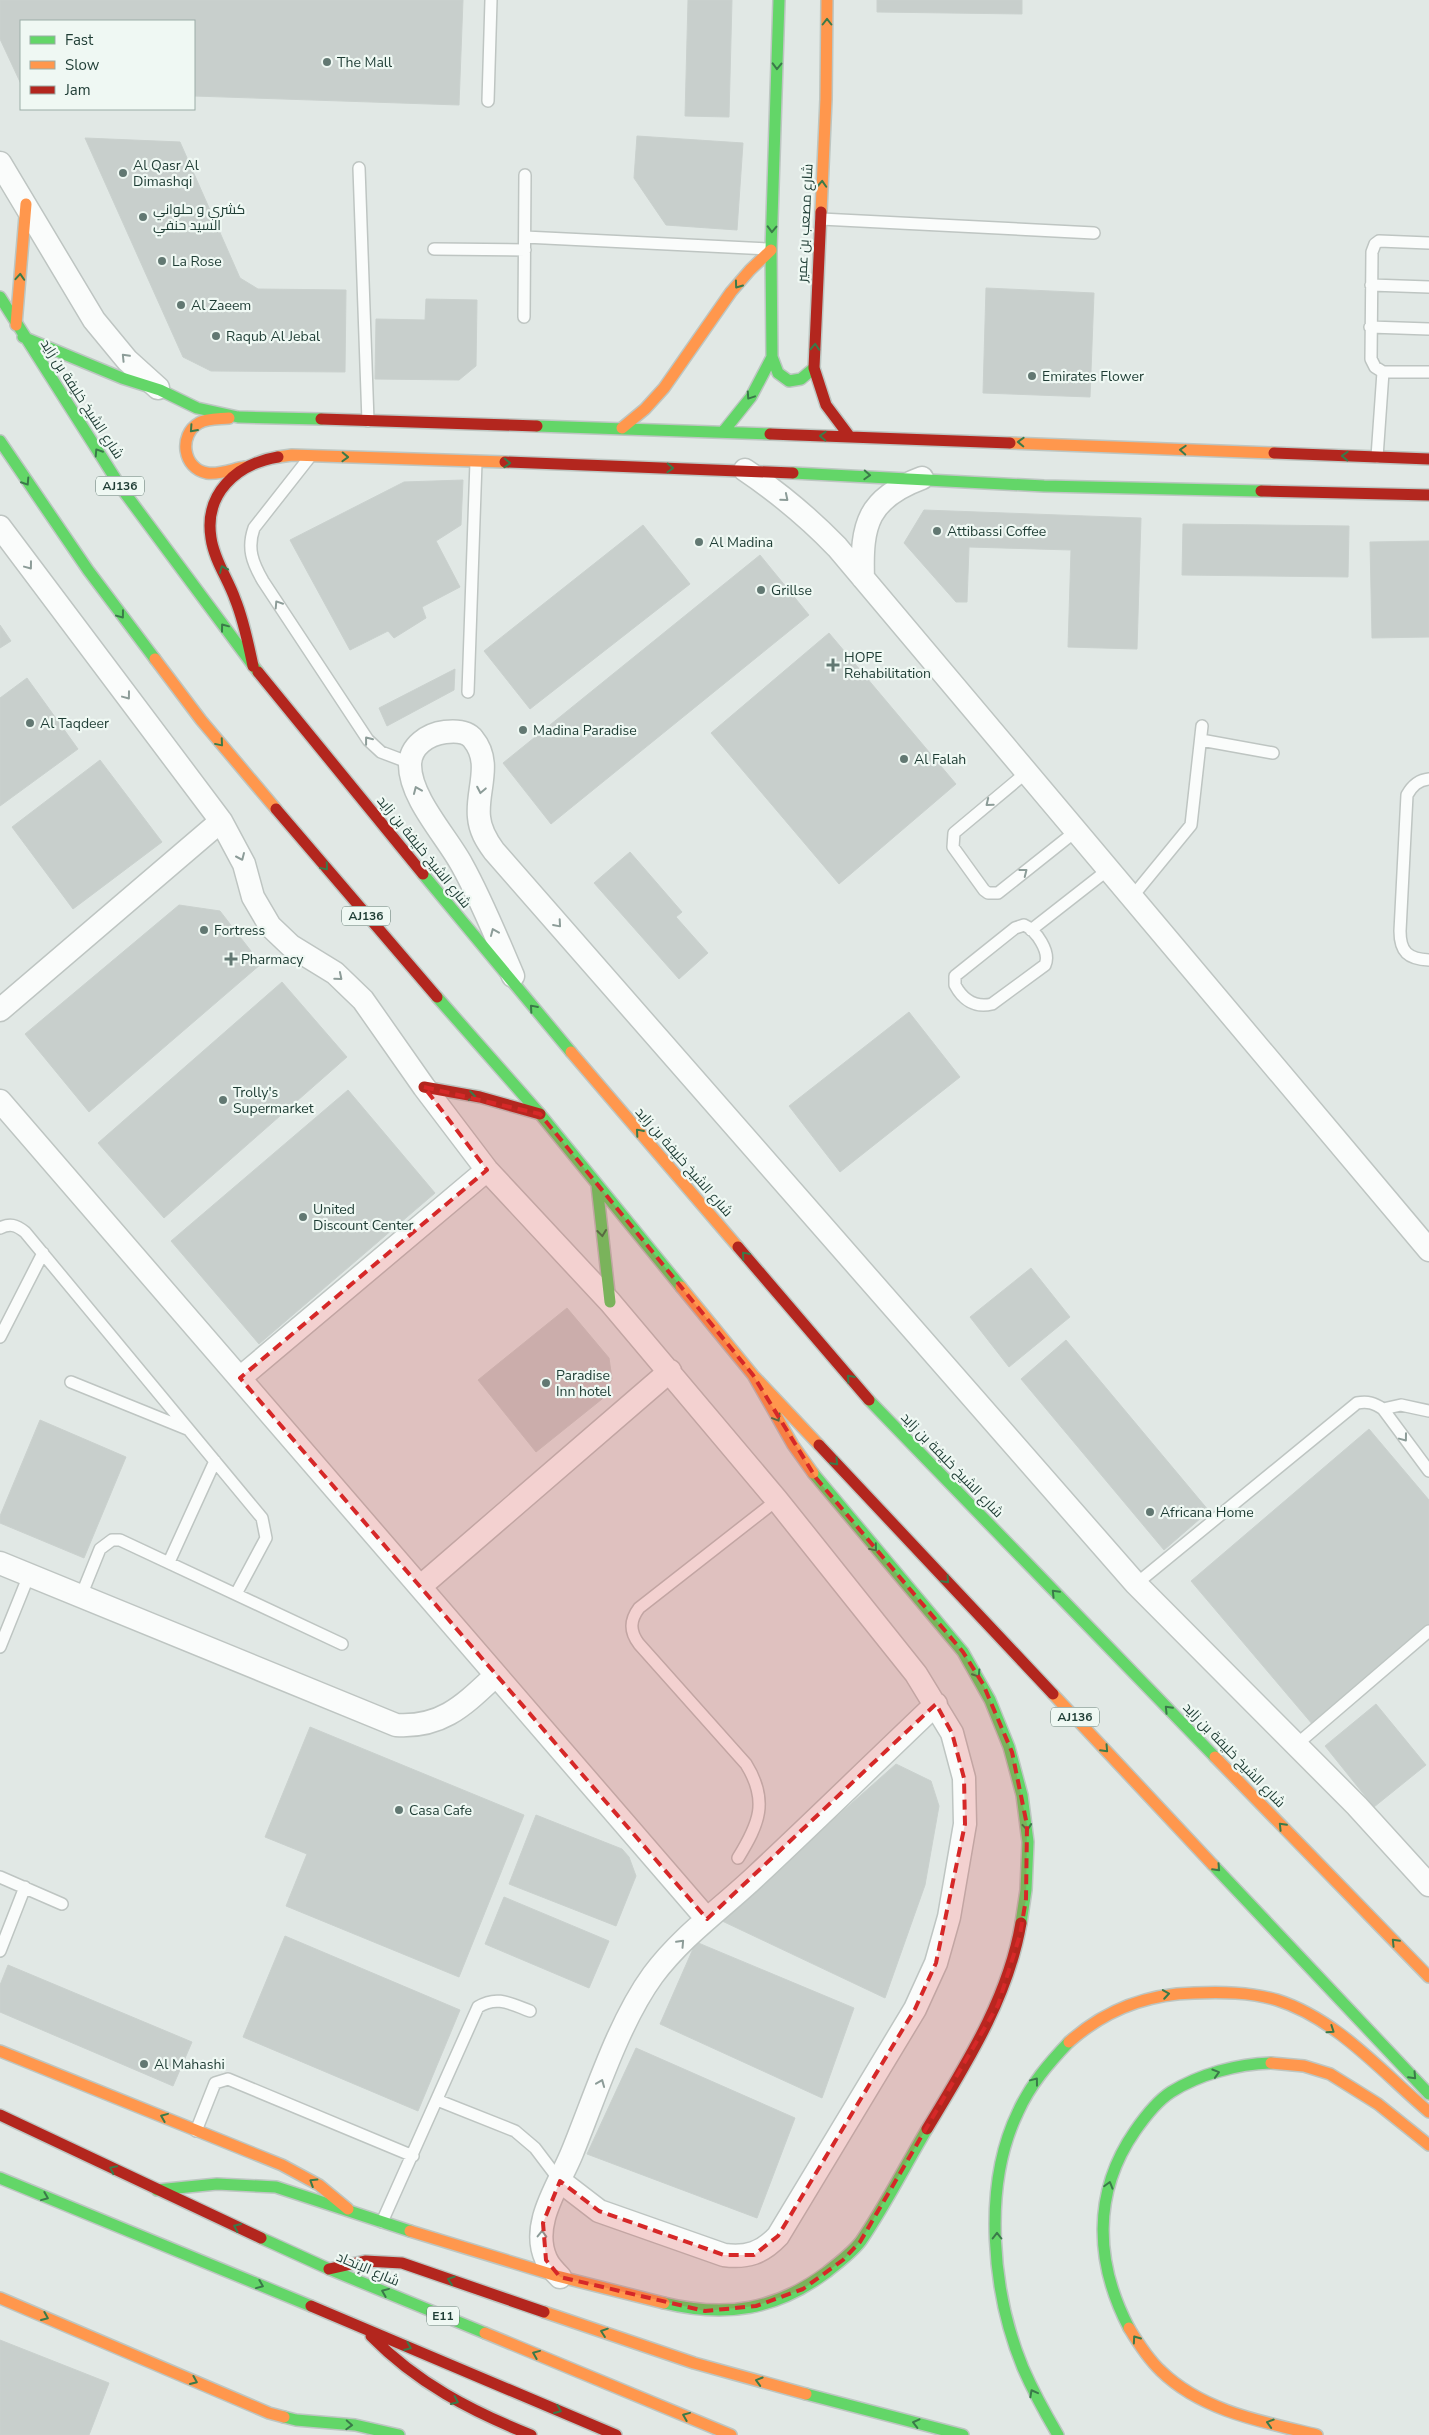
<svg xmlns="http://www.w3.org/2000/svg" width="1429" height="2435" viewBox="0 0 1429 2435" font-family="'Nunito Sans',Cairo,sans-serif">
<rect width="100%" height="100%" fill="#e1e8e5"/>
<path fill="#c8cfcc" stroke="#cad1ce" d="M0,0H463L459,105L194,96V21H21V84L0,39Z
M688,0H732L729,117L685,116Z
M877,0H1022V14L877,12Z
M637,136L743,143L737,230L666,225L634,178Z
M85,138L180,142L240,278L258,289L346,290L345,372L211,371L183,357Z
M986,288L1094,293L1090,397L983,393Z
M426,299L477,300L476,366L459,380L375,379L376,319L425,320Z
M463,480L461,525L436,541L460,587L422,607L426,618L394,638L388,631L350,650L290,540L404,482Z
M924,510L1141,518L1137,649L1068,647L1071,550L969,547L967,602H956L904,543Z
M1183,524L1349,526L1348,577L1182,575Z
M643,525L690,584L530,709L484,651Z
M1429,541V637L1372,638L1370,542Z
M760,555L809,615L551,824L503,763Z
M0,625L11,641L0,648Z
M829,633L956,784L839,884L711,733Z
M455,669L454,690L387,726L379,708Z
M27,678L78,749L0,806V698Z
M100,760L162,842L73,909L12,827Z
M630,852L682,912L676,917L708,953L679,979L594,883Z
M179,905L220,911L261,964L89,1112L25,1034Z
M282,982L347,1057L164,1218L98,1143Z
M909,1012L960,1077L840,1172L789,1106Z
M348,1090L435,1193L259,1344L171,1241Z
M1031,1268L1070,1317L1009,1367L970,1317Z
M567,1308L609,1358L612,1379L602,1399L536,1452L478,1380Z
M1066,1340L1209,1511L1164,1550L1021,1379Z
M40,1420L126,1457L84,1558L0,1523V1516Z
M1369,1429L1429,1500V1626L1313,1725L1191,1581Z
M1376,1704L1426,1765L1374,1807L1325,1746Z
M310,1727L524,1815L459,1977L286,1906L307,1854L265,1837Z
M896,1764L931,1781L939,1806L925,1885L885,1998L720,1920Z
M536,1815L622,1849L629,1857L636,1876L616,1926L509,1884Z
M504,1897L609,1941L589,1988L485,1944Z
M285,1936L460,2010L418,2111L243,2037Z
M696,1942L854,2008L822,2098L660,2024Z
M8,1965L192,2042L173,2086L0,2012V1985Z
M636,2048L795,2118L757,2218L587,2154Z
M0,2340L109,2383L89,2435H0Z"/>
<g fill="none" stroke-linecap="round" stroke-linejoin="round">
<g stroke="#bec5c2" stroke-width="14">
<path id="lane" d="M488,101L491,0
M359,168L368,421
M821,219L1094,233
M525,237L767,249
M1429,243L1379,241L1375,244L1372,252L1371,359L1375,367L1383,372H1429
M434,249L525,250
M1371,285L1429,287
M524,317L525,175
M1370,327L1429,329
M1377,457L1383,372
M309,458L254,528C247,548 252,562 263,581L368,740L381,752L410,763
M468,692L476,462
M1201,740L1273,753
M1027,772L954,833L953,847L984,890L988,893H998L1076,831
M1429,779C1418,780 1412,786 1407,795L1400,931C1400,952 1408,959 1429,960
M1132,897L1191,825L1202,726
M1024,925C1036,930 1051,952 1045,965L992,1004C975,1008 963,1000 955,985V976L1015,928Z
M1031,930L1109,869
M0,1228C10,1223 16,1225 25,1232L262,1518L266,1538L236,1594
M0,1337L43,1253
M71,1382L187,1429
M1429,1411L1401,1405L1383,1409L1429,1471
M169,1562L215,1461
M1136,1584L1357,1403C1368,1401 1374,1403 1383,1409
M81,1596L100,1549L112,1540H120L342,1644
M0,1647L29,1575
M1296,1745L1429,1631
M738,1858C759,1824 769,1801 746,1764L639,1644C629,1631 630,1620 639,1608L777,1500
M0,1877L62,1904
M0,1951L25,1887
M437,2100L515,2131L535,2148L560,2181
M196,2131L215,2083L228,2079L413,2156
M382,2222L478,2007C497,1995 511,2004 530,2011"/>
</g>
<g stroke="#bec5c2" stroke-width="25">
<path id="street" d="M0,163L94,320L127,360L158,388
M745,470C779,493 809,518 837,547L1429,1250
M0,527L221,821L244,864L253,897L270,926L291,946L335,973L363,1000L424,1087L487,1170L610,1302L777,1500L916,1674L952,1733L964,1778L965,1824L949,1917L936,1963L915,2009L778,2236C762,2253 747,2258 724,2255L599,2211L560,2181
M863,578C861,524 868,498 922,478
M513,976C497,939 482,901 462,865C447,837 410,798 410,765C410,746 428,734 445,732C454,731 467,731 473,739C493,763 476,791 479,817C480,830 486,840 494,851L1136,1584L1357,1806L1429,1885
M0,1010L221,821
M0,1101L707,1919
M240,1378L487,1170
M0,1563L396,1725C442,1728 464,1705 495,1676
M421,1586L670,1371
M560,2277C555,2272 549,2266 546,2259C530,2224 559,2185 572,2153C595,2097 618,2023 653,1975C682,1936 721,1909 756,1876C817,1819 876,1761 936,1704"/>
</g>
<g stroke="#bdc6c2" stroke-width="14">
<path id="fast" d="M0,297L122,489L258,672
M23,337L122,378L160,390L197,408L238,417L321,419
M772,357L778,373L789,381L801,379L814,368
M537,426L770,434
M723,432L751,397L772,357L771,250L779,0
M0,441L88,570L155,659
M793,473L1044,486L1261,491
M423,874L571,1052
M437,997L540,1114L681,1287
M597,1185L610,1302
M869,1400L1215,1757
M813,1473L963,1652L990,1700L1009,1747L1022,1795L1028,1842L1026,1890L1021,1923
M1213,1865L1429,2094
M0,2178L311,2306
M157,2190L217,2184L276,2187L410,2231
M261,2238L329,2269L485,2333
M664,2303C726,2318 776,2310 827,2272C838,2263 852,2253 861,2241C885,2206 905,2166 927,2129
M1129,2328C1095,2263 1092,2193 1135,2131C1144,2118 1157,2101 1171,2092C1200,2074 1237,2064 1271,2063
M806,2394L963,2435
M284,2417L296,2420L355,2425L399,2435
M1058,2435C1045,2413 1033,2391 1023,2368C992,2293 982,2186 1018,2112C1030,2085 1049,2063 1069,2042"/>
</g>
<g stroke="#bdc6c2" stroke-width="14">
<path id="slow" d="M821,212L826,99L827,0
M16,325L26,204
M229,418C219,419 207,418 199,423C178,435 183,469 207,473C219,475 233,469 245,467
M622,428L645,409L664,388L731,292L750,270L771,250
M1010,443L1274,453
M278,457L292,455L505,462
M155,659L201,720L276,809
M571,1052L738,1247
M681,1287L753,1375L819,1445
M753,1375L793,1445L813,1473
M1053,1694L1213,1865
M1215,1757L1429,1977
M1069,2042C1105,2010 1146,1994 1194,1993C1221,1992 1250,1992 1277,2000C1337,2019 1382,2072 1429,2112
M0,2051L282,2165L319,2185L348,2209
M1271,2063L1304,2066L1330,2074L1378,2104L1429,2145
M410,2231L557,2276L664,2303
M0,2298L269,2413L284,2417
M544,2312L694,2363L806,2394
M1129,2328C1138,2343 1148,2359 1161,2371C1202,2411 1263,2422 1317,2435
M485,2333L731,2435"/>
</g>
<g stroke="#bdc6c2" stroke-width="14">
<path id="jam" d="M821,212L814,368L826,405L850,437
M321,419L537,426
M770,434L1010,443
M1274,453L1429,459
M505,462L793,473
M1261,491L1429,495
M253,666C248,643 244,621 235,599C228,579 214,560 211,538C204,494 236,464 278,457
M258,672L423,874
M276,809L437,997
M424,1087L480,1097L540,1114
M738,1247L869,1400
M819,1445L1053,1694
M0,2115L261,2238
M927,2129C966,2064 1008,1999 1021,1923
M329,2269L365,2261L402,2263L544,2312
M311,2306L616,2435
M371,2336C417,2383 471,2411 531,2435"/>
</g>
<use href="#lane" stroke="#fafcfb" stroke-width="11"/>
<use href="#street" stroke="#fafcfb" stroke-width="22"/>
<use href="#fast" stroke="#63d668" stroke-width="11"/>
<use href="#slow" stroke="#ff974d" stroke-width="11"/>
<use href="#jam" stroke="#b3261e" stroke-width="11"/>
</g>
<defs><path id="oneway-chevron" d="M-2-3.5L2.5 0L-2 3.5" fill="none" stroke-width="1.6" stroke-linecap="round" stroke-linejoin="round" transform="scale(1.25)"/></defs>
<g stroke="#3a7a49">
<use href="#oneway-chevron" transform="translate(827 22) rotate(-90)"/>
<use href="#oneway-chevron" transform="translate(777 66) rotate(91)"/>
<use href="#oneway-chevron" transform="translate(822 184) rotate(-87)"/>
<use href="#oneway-chevron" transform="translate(772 229) rotate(92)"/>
<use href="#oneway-chevron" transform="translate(20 277) rotate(-86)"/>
<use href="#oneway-chevron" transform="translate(738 285) rotate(126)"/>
<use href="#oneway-chevron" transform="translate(815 347) rotate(-87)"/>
<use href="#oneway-chevron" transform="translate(750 396) rotate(124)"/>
<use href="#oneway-chevron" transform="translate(193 429) rotate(132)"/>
<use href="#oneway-chevron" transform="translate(823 436) rotate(-178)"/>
<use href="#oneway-chevron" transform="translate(1021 442) rotate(-178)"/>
<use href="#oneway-chevron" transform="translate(1183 450) rotate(-177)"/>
<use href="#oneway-chevron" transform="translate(98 452) rotate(-123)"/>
<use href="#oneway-chevron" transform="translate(1345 456) rotate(-178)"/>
<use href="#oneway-chevron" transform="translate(345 457) rotate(2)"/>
<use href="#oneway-chevron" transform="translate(507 463) rotate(2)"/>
<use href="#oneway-chevron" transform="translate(670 468) rotate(2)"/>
<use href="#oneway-chevron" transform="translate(867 475) rotate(3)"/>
<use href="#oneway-chevron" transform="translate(26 482) rotate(57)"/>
<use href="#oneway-chevron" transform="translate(223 569) rotate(-114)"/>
<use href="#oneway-chevron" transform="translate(121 615) rotate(53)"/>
<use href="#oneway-chevron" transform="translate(224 627) rotate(-127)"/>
<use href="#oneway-chevron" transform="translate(220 743) rotate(50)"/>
<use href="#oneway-chevron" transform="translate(325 867) rotate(50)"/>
<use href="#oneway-chevron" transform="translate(533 1008) rotate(-131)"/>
<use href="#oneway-chevron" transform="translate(472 1096) rotate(9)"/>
<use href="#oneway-chevron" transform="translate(639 1132) rotate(-131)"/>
<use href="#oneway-chevron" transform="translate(602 1233) rotate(83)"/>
<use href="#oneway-chevron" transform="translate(745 1255) rotate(-131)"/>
<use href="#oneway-chevron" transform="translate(850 1378) rotate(-131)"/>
<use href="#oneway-chevron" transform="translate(777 1418) rotate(59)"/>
<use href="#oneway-chevron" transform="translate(835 1462) rotate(47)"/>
<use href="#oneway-chevron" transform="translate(874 1548) rotate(50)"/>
<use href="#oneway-chevron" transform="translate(946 1580) rotate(47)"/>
<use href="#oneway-chevron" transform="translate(1055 1593) rotate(-134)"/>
<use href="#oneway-chevron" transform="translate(977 1674) rotate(58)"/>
<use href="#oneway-chevron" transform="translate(1168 1709) rotate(-134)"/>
<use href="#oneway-chevron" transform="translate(1105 1749) rotate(47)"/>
<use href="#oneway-chevron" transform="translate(1282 1826) rotate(-134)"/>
<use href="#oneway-chevron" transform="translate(1027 1827) rotate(85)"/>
<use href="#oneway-chevron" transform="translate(1217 1868) rotate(47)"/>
<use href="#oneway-chevron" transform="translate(1395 1942) rotate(-134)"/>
<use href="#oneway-chevron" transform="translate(1166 1994) rotate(-9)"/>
<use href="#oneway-chevron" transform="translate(1331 2030) rotate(34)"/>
<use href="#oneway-chevron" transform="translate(1216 2073) rotate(-17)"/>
<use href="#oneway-chevron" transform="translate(1413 2076) rotate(47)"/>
<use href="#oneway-chevron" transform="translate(1035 2081) rotate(-53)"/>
<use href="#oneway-chevron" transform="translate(164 2117) rotate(-158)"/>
<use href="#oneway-chevron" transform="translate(113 2169) rotate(-154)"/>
<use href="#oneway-chevron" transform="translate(313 2182) rotate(-148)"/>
<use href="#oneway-chevron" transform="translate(1109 2185) rotate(-74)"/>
<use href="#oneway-chevron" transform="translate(45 2197) rotate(22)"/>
<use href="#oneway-chevron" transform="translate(237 2227) rotate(-155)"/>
<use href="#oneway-chevron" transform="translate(997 2236) rotate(-90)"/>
<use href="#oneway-chevron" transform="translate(451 2280) rotate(-161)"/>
<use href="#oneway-chevron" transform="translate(260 2285) rotate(22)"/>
<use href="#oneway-chevron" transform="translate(385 2292) rotate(-158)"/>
<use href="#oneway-chevron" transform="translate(45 2317) rotate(23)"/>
<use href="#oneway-chevron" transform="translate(604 2332) rotate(-161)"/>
<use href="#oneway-chevron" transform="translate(1136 2339) rotate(-125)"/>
<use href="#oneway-chevron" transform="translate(408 2347) rotate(23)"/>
<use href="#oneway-chevron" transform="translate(536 2354) rotate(-158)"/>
<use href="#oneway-chevron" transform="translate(194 2381) rotate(23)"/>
<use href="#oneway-chevron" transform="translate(759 2381) rotate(-164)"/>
<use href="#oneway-chevron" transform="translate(1033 2393) rotate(-118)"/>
<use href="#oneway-chevron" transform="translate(455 2401) rotate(25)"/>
<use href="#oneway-chevron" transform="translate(558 2410) rotate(23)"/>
<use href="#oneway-chevron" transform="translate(686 2416) rotate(-158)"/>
<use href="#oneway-chevron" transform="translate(916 2423) rotate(-166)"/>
<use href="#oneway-chevron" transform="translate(1270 2423) rotate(-163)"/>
<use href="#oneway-chevron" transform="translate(349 2425) rotate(3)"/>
</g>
<g stroke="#8c9c98">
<use href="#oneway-chevron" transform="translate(125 357) rotate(-134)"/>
<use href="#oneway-chevron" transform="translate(785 498) rotate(40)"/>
<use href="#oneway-chevron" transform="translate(29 566) rotate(53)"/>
<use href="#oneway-chevron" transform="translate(278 604) rotate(-123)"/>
<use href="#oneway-chevron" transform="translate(127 696) rotate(53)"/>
<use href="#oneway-chevron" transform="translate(368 740) rotate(-128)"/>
<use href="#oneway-chevron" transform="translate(417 790) rotate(-113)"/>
<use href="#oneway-chevron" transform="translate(481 790) rotate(101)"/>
<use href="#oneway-chevron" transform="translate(989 803) rotate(141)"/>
<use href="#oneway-chevron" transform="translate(241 857) rotate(66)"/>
<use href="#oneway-chevron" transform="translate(1024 872) rotate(-38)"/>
<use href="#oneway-chevron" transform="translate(558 924) rotate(49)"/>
<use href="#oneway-chevron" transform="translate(494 932) rotate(-113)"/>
<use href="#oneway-chevron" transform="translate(339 977) rotate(40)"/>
<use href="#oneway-chevron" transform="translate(1404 1438) rotate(53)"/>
<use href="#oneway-chevron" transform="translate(681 1943) rotate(-47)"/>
<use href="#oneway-chevron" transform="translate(601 2083) rotate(-68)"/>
<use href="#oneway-chevron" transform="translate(542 2234) rotate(-89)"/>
</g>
<path fill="#d62828" fill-opacity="0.2" stroke="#d62828" stroke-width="4" stroke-dasharray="10 6" stroke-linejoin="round" d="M424,1087L540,1114L753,1375L816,1478L963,1652L983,1684L1012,1752L1027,1825L1026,1899L1020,1935L998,2005L860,2242L843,2260L803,2289L756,2306L705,2311L560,2277L546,2260L543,2223L560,2181L599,2211L724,2255H754L778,2236L915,2009L936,1963L965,1824L964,1778L952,1733L936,1704L707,1919L240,1378L487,1170Z"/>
<g fill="#627872" stroke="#eff8f3" stroke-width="2">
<circle cx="327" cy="62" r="5"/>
<circle cx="123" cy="173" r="5"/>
<circle cx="143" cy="217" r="5"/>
<circle cx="162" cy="261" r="5"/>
<circle cx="181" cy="305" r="5"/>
<circle cx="216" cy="336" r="5"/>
<circle cx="1032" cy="376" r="5"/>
<circle cx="937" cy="531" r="5"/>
<circle cx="699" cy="542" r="5"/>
<circle cx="761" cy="590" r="5"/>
<path d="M830.5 657.5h5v5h5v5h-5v5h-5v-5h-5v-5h5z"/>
<circle cx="30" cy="723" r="5"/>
<circle cx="523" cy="730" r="5"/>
<circle cx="904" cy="759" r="5"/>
<circle cx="204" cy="930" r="5"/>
<path d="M228.5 951.5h5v5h5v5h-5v5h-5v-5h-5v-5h5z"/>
<circle cx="223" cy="1100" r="5"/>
<circle cx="303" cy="1217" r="5"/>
<circle cx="546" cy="1383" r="5"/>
<circle cx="1150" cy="1512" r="5"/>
<circle cx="399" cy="1810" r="5"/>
<circle cx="144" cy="2064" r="5"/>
</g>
<g text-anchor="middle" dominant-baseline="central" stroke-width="4.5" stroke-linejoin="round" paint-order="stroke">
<g fill="#eff8f3" stroke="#5d746d" stroke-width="1">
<rect x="96" y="476.5" width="48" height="19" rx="4"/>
<rect x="342" y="906.5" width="48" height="19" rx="4"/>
<rect x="1051" y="1707.5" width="48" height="19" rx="4"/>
<rect x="427" y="2306.5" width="32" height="19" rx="4"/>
</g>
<g font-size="12" font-weight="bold" fill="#1e3c34">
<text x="120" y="486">AJ136</text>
<text x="366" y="916">AJ136</text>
<text x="1075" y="1717">AJ136</text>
<text x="443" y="2316">E11</text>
</g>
<g font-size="14" fill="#1e3c34" stroke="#eff8f3" text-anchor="start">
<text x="337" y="62">The Mall</text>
<text x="133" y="165">Al Qasr Al<tspan x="133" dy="16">Dimashqi</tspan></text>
<text x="153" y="209">كشري و حلواني<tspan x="153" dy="16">السيد حنفي</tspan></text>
<text x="172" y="261">La Rose</text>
<text x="191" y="305">Al Zaeem</text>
<text x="226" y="336">Raqub Al Jebal</text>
<text x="1042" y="376">Emirates Flower</text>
<text x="947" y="531">Attibassi Coffee</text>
<text x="709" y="542">Al Madina</text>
<text x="771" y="590">Grillse</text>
<text x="844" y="657">HOPE<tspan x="844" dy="16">Rehabilitation</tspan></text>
<text x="40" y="723">Al Taqdeer</text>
<text x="533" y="730">Madina Paradise</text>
<text x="914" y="759">Al Falah</text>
<text x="214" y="930">Fortress</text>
<text x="241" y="959">Pharmacy</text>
<text x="233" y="1092">Trolly's<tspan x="233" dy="16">Supermarket</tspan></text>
<text x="313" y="1209">United<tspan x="313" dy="16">Discount Center</tspan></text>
<text x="556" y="1375">Paradise<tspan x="556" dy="16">Inn hotel</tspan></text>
<text x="1160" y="1512">Africana Home</text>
<text x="409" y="1810">Casa Cafe</text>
<text x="154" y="2064">Al Mahashi</text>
</g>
<g font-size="14" fill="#1e3c34" stroke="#eff8f3">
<text transform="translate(805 223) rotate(-87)">شارع مصعب بن عمير</text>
<text transform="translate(82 399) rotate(57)">شارع الشيخ خليفة بن زايد</text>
<text transform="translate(424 852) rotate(51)">شارع الشيخ خليفة بن زايد</text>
<text transform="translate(684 1162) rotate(49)">شارع الشيخ خليفة بن زايد</text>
<text transform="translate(952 1465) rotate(46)">شارع الشيخ خليفة بن زايد</text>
<text transform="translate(1234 1755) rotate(46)">شارع الشيخ خليفة بن زايد</text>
<text transform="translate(368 2269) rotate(23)">شارع الإتحاد</text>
</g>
</g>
<rect x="20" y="20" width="175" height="90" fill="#eff8f3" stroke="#9bada7"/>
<rect x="30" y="36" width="25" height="8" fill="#63d668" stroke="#9bada7"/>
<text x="65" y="45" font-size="15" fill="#1e3c34">Fast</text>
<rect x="30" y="61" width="25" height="8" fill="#ff974d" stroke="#9bada7"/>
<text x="65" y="70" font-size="15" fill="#1e3c34">Slow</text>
<rect x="30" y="86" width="25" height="8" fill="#b3261e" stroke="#9bada7"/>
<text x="65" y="95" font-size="15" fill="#1e3c34">Jam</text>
</svg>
